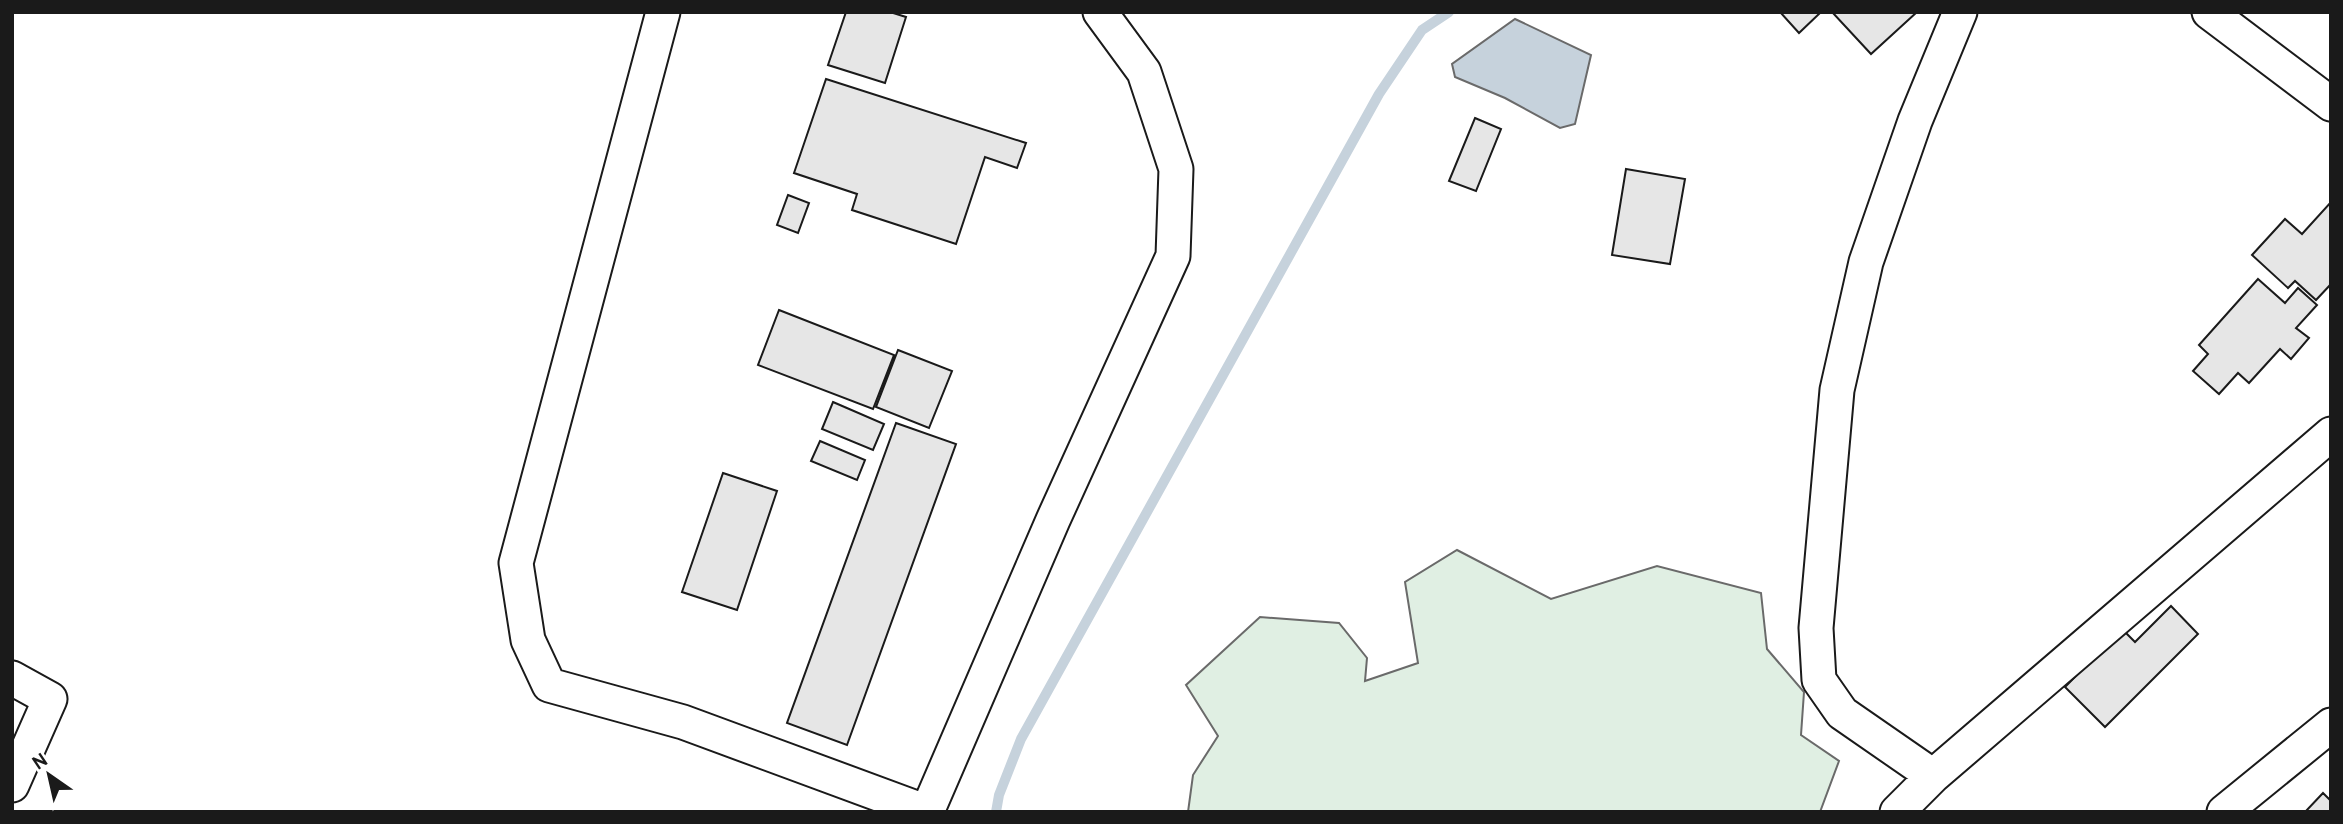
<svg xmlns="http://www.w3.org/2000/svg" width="2343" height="824" viewBox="0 0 2343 824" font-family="Overpass,sans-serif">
<rect width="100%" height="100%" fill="#fff"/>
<path fill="#e0efe3" stroke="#6a6a6a" stroke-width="2" d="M1457,550L1551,599L1657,566L1761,593L1767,649L1804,692L1801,735L1839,761L1820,812H1188L1193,775L1218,736L1186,685L1260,617L1339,623L1367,658L1365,681L1418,663L1405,582Z"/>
<path fill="#c6d2dc" stroke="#6a6a6a" stroke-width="2" d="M1515,19L1591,55L1575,124L1560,128L1505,98L1455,77L1452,64Z"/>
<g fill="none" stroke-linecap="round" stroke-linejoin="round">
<path stroke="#c6d2dc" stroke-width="10" d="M996,812L999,795L1021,739L1379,94L1422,30L1449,12"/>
</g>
<path fill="#e6e6e6" stroke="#1a1a1a" stroke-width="2" d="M846,12H890L906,17L885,83L828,65Z
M1780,12H1821L1799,33Z
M1832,12H1917L1871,54Z
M826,79L1026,143L1017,168L985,157L956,244L852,210L857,194L794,173Z
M1475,118L1501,129L1476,191L1449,181Z
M1626,169L1685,179L1670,264L1612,255Z
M788,195L809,203L798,233L777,225Z
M2331,202V284L2316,300L2295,281L2288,288L2252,255L2285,219L2302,234Z
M2258,279L2285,303L2298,288L2317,305L2296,328L2309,338L2291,359L2280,349L2249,383L2238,373L2219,394L2193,371L2208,354L2199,345Z
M779,310L894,355L873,409L758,365Z
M898,350L952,371L929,428L876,407Z
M833,402L884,424L873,450L822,429Z
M896,423L956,444L847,745L787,723Z
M820,441L865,460L857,480L811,461Z
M723,473L777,491L737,610L682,592Z
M2171,606L2198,634L2105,727L2065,687L2122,629L2135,642Z
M2323,793L2331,801V812H2305Z"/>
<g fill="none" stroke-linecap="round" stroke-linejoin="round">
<g stroke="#1a1a1a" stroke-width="37">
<path id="minor" d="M663,12L516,563L528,640L549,685L683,722L927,812L1053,520L1173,256L1176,169L1144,72L1100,12
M2209,12L2331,104
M12,678L50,699L12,785
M1933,776L1842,713L1819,680L1816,628L1837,390L1866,262L1915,121L1960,12
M1897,812L1933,776L2331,434
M2224,812L2331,725"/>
</g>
<use href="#minor" stroke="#fff" stroke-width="33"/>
</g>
<rect width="2343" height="824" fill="none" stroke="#1a1a1a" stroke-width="28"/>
<g transform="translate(49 775) rotate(326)" stroke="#ffffff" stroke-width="5" paint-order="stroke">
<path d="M0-5L12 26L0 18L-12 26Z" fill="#1a1a1a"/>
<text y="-10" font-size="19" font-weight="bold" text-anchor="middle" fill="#1a1a1a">N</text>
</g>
</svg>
